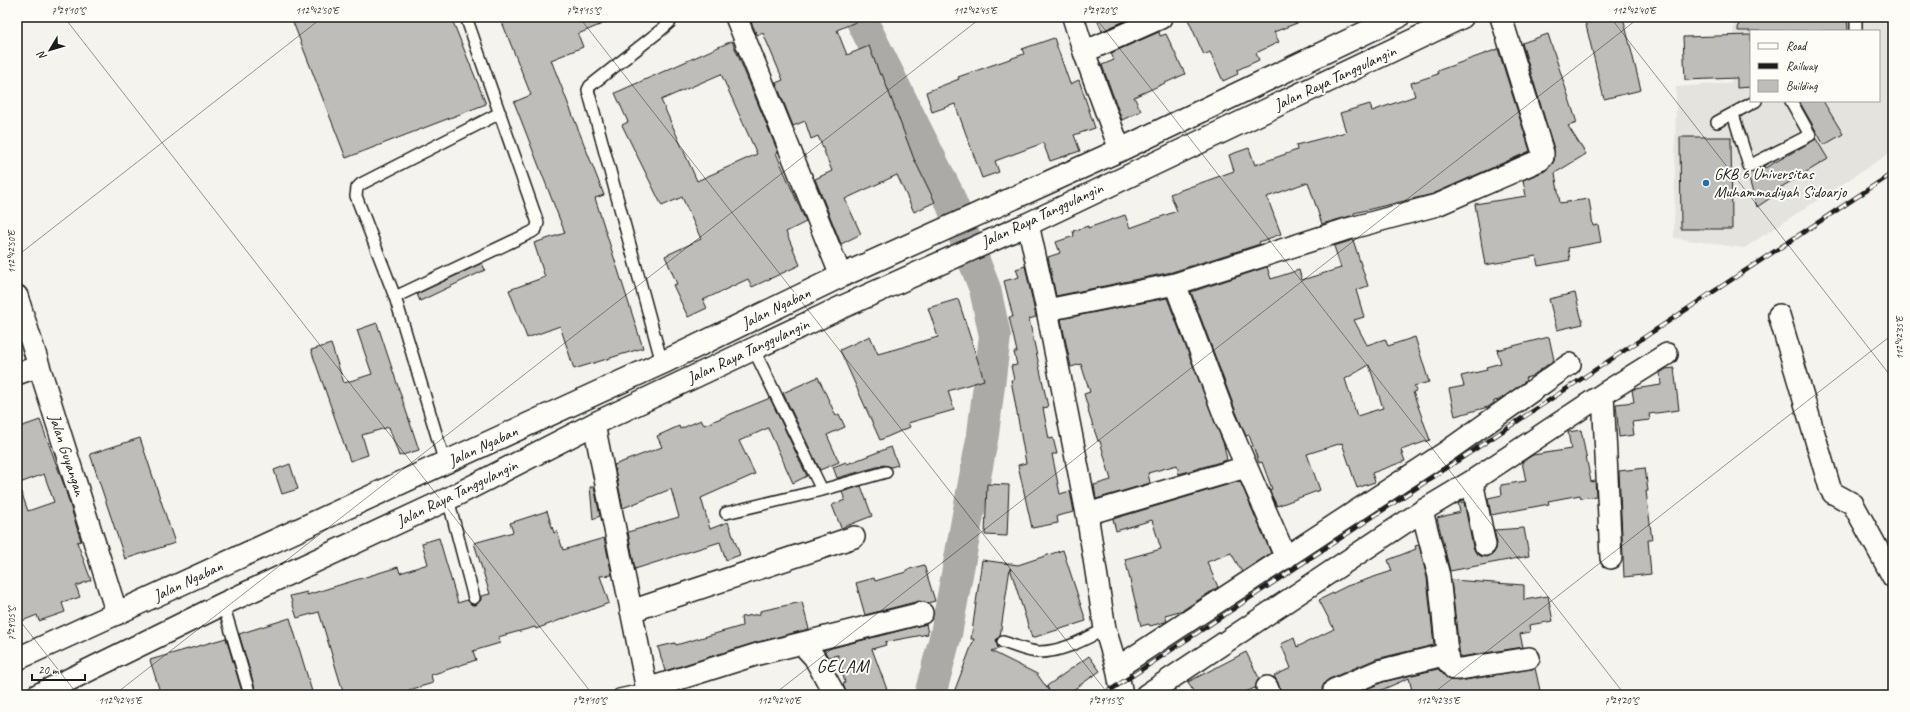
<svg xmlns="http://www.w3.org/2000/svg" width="1910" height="712" viewBox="0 0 1910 712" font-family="Caveat,sans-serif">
<rect width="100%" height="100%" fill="#f4f3ee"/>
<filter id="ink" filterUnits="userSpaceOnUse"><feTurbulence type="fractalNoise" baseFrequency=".025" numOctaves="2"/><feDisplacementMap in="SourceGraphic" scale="8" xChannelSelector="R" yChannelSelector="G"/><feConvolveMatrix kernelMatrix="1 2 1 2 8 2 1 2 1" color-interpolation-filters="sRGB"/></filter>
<g filter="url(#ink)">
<path fill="#e4e3de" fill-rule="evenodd" d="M1734,17H1893V151L1744,248L1674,238L1676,87L1731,83ZM1751,31H1879V101H1751Z"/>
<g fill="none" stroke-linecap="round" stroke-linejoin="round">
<path stroke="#abaaa6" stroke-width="32" d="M860,17L947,192L985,289L995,336L983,434L946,634L930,695"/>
</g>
<path fill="#bebdba" stroke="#1c1c1c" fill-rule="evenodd" d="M291,17H451L486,104L346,158Z
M500,17H619L578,34L583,47L551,60L604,195L595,198L643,348L574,369L560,326L527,338L509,290L545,277L534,243L565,233L514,102L531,95Z
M762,17H867L837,30L847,55L869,46L880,75L882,74L914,159L935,202L914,212L897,175L845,199L861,234L841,244L815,179L832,171L818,136L811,139L805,121L793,126L776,83L783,80L763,33L757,35L751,22Z
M1096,17H1134L1102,31Z
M1187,17H1309L1310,18L1274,32L1279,42L1256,53L1259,60L1237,70L1238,74L1223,81L1210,52L1204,55Z
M1584,17H1623L1641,90L1604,99Z
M1739,17H1847L1848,31H1738Z
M1159,32L1160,36L1166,34L1185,74L1134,97L1141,111L1122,120L1102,65L1114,60L1111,53Z
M1548,34L1577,123L1568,126L1586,154L1555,173L1560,203L1589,199L1593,226L1598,225L1601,242L1568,248L1570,260L1538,266L1536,256L1485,265L1475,204L1526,196L1523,180L1545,171L1554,161V149L1522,43Z
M1751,35V87L1737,88V78L1685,80L1683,37Z
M1054,38L1070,84L1079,80L1095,128L1074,135L1080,151L1050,161L1043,143L995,161L999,172L982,178L955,104L932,112L926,92L959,79L958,77L1024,54L1022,49Z
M732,41L778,152L776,153L806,222L786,232L800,265L752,287L748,279L703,300L707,308L688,317L673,285L677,284L665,256L701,239L682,197L662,206L622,125L628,122L615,93ZM721,74L757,154L697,181L661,100Z
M1498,49L1530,151L1433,194L1354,213V215L1322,224L1308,182L1267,197L1281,234L1259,242L1260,244L1172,272L1056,296L1048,257L1060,253L1056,242L1074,236L1073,231L1088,226V228L1125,215L1130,228L1177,211L1170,194L1234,171L1229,155L1249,148L1255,165L1297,150L1296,145L1346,132L1340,113L1370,104L1372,111L1415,96L1411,83L1438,74L1437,71Z
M1799,101H1823L1843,134L1824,145Z
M1680,137H1731L1732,229H1681Z
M1816,139L1828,159L1778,189L1779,192L1757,207L1747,172H1752L1764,166L1765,168Z
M1353,240L1368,286L1356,290L1364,317L1354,320L1367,345L1385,339L1388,346L1415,337L1429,382L1414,386L1416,391L1413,392L1430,440L1401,450L1405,461L1372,473L1375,482L1357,488L1342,443L1307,454L1320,490L1277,506L1269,490L1272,489L1262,462L1259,463L1249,435L1246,436L1236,412L1191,292L1267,267L1271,279L1299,270L1302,280L1341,268L1334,246ZM1369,365L1383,408L1357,416L1345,379Z
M482,263L485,270L420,301L417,294Z
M1025,266L1036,317L1029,319L1048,407L1043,408L1049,439L1053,438L1057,454H1052L1060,494L1070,491L1074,512L1057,516L1058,523L1032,528L1018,465L1026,463L1011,380H1014L1011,366L1017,365L1014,352H1017L1009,317H1013L1004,281L1019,277L1016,269Z
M1575,293L1583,324L1557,330L1549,299Z
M1167,298L1224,445L1227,460L1179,474L1177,465L1148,473L1150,483L1096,499L1094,485L1111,480L1100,441H1098L1088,411H1089L1084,394L1090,392L1081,364L1071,367L1061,319Z
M958,299L984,380L948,391L954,410L908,423L910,427L880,440L840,350L870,336L878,354L938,337L928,308Z
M377,323L419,450L399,456L389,427L362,435L368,455L350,461L311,350L331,344L344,383L372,374L357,330Z
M1549,337L1554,360L1532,376L1525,378L1526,381L1499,400L1494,401V403L1488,407L1455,416L1449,389L1464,386L1461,376L1487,370L1486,367L1501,363L1497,350Z
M1674,368L1679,410L1649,414L1650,420L1632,422L1634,435L1619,437L1616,404L1634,402L1632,390L1634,389L1661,385L1660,373L1666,369Z
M818,377L836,416L839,414L845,427L827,435L839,462L820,470L783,393Z
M770,398L807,476L793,483L768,428L739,441L755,474L701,498L710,529L728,522L740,555L726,560L720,542L635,569L628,532L679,517L671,489L623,508L614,465L662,447L657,436L679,426L680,429L701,420L704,425Z
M40,420L64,485L81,541L77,542L91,580L76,586L80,597L62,603L65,612L39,621L37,615L17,623V486H19L28,511L54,502L44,474L17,484V428Z
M1581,430L1591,482L1595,481L1596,496L1581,498L1580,495L1548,501L1549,504L1491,515L1488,498L1502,495L1501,485L1526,481L1522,462L1533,455L1571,449L1568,432Z
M140,438L175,543L125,559L90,454Z
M891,447L898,465L891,467L884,465L837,478L833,467L846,462L847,464Z
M290,464L298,489L282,494L274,470Z
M1645,468L1648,491H1646L1652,540H1648L1651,574L1624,577L1619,471Z
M1240,481L1271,553L1242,572L1231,553L1207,562L1218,587L1183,610L1165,615L1167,621L1165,622L1150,626L1149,624L1141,626L1125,559L1161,549L1152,520L1116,531L1113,519Z
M987,484L1009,485L1007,536L985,535Z
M861,486L872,516L841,528L832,505L845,500L842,492Z
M590,487H594L600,516L593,519Z
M1464,502L1473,547L1476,553L1481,556L1487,557L1493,554L1496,549L1497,543L1494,530L1524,528L1529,556L1450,571L1437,518L1460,512L1458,503Z
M547,511L554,533L557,531L563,550L604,538L612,575L600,576L609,603L585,612L584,611L536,629L535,627L498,637L500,643L473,651L476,660L431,675L433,683L392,695H344L319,612L297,618L290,596L307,592V595L398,567L400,573L428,564L422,543L439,538L458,603L467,600L472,605H476L481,600V596L490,594L474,543L513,532L510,523Z
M1419,545L1427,578L1434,645L1376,659L1329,679L1325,682L1322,688L1323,695H1282L1278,683L1274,676L1291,668L1281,644L1294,638L1297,647L1334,629L1319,600L1347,586L1392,571L1388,560L1416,549L1415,546Z
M1063,550L1086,621L1032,638L1010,568L1000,636L996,640L998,649L991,651L1037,674L1049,691L1047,686L1089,656L1100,671L1066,695H953L974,639H971L982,560L1018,565Z
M924,565L935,601L928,603L919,601L865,615L856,583L874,578L875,581L906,572V570Z
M1451,580L1524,585V600L1548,596L1553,621L1529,625L1530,632L1520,634L1523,647L1460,657Z
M802,602L809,629L754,643L665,671L658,647L675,643L676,645L742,626L741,617L760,614V611Z
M290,618L313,695H257L239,634Z
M926,624L928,634L885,642L886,645L872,649L889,695H847L843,684L845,683L838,655L828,657L824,650Z
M226,638L243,695H161L150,660Z
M1246,652L1259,678L1255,688L1238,695H1195L1188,682Z
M1535,668L1541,695H1413L1409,678L1370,695H1353L1383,682L1438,669L1449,680L1460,681Z"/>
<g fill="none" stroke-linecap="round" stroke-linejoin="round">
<g stroke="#1c1c1c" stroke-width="14">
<path id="lane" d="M1856,31V17
M1733,114L1749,166L1810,135L1791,101
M1717,122L1756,101
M395,297L356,196L357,188L361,184L500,113
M662,363L588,90L590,86L661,30L670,22L672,17
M445,463L395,297L532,232L536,229L538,223L466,17
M822,490L886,472
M448,499L474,598
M726,513L822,490L753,348
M223,604L250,695
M1003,642C1014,645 1027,652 1039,652C1063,652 1085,639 1105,629
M619,695L647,689"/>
</g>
<g stroke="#1c1c1c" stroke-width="24">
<path id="street" d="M736,17L841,276
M1073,17L1084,52L1120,150
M1084,52L1161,18
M1028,224L1047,310L1087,514L1105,629L1117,668L1122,695
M1175,284L1225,417L1286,558
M17,296L117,614
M1047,310L1175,284L1344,230L1437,205L1540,160L1543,157V153L1501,17
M1779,315L1830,488L1833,493L1853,504L1893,577
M17,374L39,366
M1603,394L1667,354
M594,424L648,695
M1472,481L1485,545
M1422,511L1439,576L1448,662L1454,669H1460L1529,658
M1087,514L1246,467
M631,611L854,537
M802,644L814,657L835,695
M1117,668L1446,452L1570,364
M1267,687L1270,695
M647,689L758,654L922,613
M1334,690L1379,671L1447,654
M1146,695L1422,511L1472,481L1603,394L1611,558"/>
</g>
<g stroke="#1c1c1c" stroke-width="25">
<path id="highway" d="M17,659L662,363L841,276L1120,150L1398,17
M38,695L223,604L448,499L594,424L840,308L1028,224L1462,17"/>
</g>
<use href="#lane" stroke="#fdfcf7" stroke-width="11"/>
<use href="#street" stroke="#fdfcf7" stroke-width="21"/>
<use href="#highway" stroke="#fdfcf7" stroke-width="22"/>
<g stroke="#1c1c1c" stroke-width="4.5">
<path id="rail" d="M1103,695L1893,173"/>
</g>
<use href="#rail" stroke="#fdfcf7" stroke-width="3" stroke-dasharray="9" stroke-linecap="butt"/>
</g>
</g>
<path fill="none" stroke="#1c1c1c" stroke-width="1" stroke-opacity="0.45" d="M64,17L593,695M579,17L1109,695M1095,17L1625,695M1610,17L1893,379M17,256L323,17M17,617L78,695M114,695L982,17M773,695L1640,17M1431,695L1893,334"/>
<circle fill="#1f6fb2" stroke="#fdfcf7" stroke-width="1.5" cx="1706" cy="183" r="4"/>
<g text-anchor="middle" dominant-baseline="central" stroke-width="4" stroke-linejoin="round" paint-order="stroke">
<g font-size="16" fill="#1c1c1c" stroke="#fdfcf7">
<text transform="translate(1335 78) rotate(-25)">Jalan Raya Tanggulangin</text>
<text transform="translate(1042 215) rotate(-25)">Jalan Raya Tanggulangin</text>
<text transform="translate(776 308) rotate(-26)">Jalan Ngaban</text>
<text transform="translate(748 351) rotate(-25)">Jalan Raya Tanggulangin</text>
<text transform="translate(483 446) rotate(-25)">Jalan Ngaban</text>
<text transform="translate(67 455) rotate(72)">Jalan Guyangan</text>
<text transform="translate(457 493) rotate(-26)">Jalan Raya Tanggulangin</text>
<text transform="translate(188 581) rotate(-25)">Jalan Ngaban</text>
</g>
<g font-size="16" fill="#1c1c1c" stroke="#fdfcf7" text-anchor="start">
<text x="1714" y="174">GKB 6 Universitas<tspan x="1714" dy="18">Muhammadiyah Sidoarjo</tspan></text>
</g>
<g font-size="18" letter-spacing="1" fill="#1c1c1c" stroke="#fdfcf7">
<text x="843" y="666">GELAM</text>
</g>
</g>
<rect width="1910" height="712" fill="none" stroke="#fdfcf7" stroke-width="44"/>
<rect x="1750" y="30" width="130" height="72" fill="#fdfcf7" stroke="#a3a29f"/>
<rect x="1758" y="43" width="20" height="6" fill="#fdfcf7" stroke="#a3a29f"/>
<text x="1786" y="50" font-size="12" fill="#1c1c1c">Road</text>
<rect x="1758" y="63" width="20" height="6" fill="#1c1c1c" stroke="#a3a29f"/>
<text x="1786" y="70" font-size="12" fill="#1c1c1c">Railway</text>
<rect x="1758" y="80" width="20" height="12" fill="#bebdba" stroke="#a3a29f"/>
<text x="1786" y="90" font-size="12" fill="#1c1c1c">Building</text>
<g transform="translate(50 50) rotate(232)" stroke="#fdfcf7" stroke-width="3" paint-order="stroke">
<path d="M0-3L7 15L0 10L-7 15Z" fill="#1c1c1c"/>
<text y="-6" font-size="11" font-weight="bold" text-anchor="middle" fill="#1c1c1c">N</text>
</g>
<path d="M32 674v6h53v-6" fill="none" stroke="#1c1c1c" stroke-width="2"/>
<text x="38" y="674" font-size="12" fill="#1c1c1c" stroke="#fdfcf7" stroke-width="3" paint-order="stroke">20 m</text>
<rect x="22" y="22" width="1866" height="668" fill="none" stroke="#1c1c1c" stroke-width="1.5"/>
<g font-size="10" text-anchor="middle" fill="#1c1c1c">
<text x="68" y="14">7°29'10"S</text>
<text x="317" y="14">112°42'50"E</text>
<text x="583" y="14">7°29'15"S</text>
<text x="975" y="14">112°42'45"E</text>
<text x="1099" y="14">7°29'20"S</text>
<text x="1634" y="14">112°42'40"E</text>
<text transform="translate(11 252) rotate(-90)" y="4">112°42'50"E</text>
<text transform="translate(1899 338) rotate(-90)" y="4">112°42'35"E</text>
<text transform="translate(11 624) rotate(-90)" y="4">7°29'05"S</text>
<text x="120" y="704">112°42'45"E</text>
<text x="589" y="704">7°29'10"S</text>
<text x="779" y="704">112°42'40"E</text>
<text x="1105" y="704">7°29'15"S</text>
<text x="1438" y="704">112°42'35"E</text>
<text x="1621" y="704">7°29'20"S</text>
</g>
</svg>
